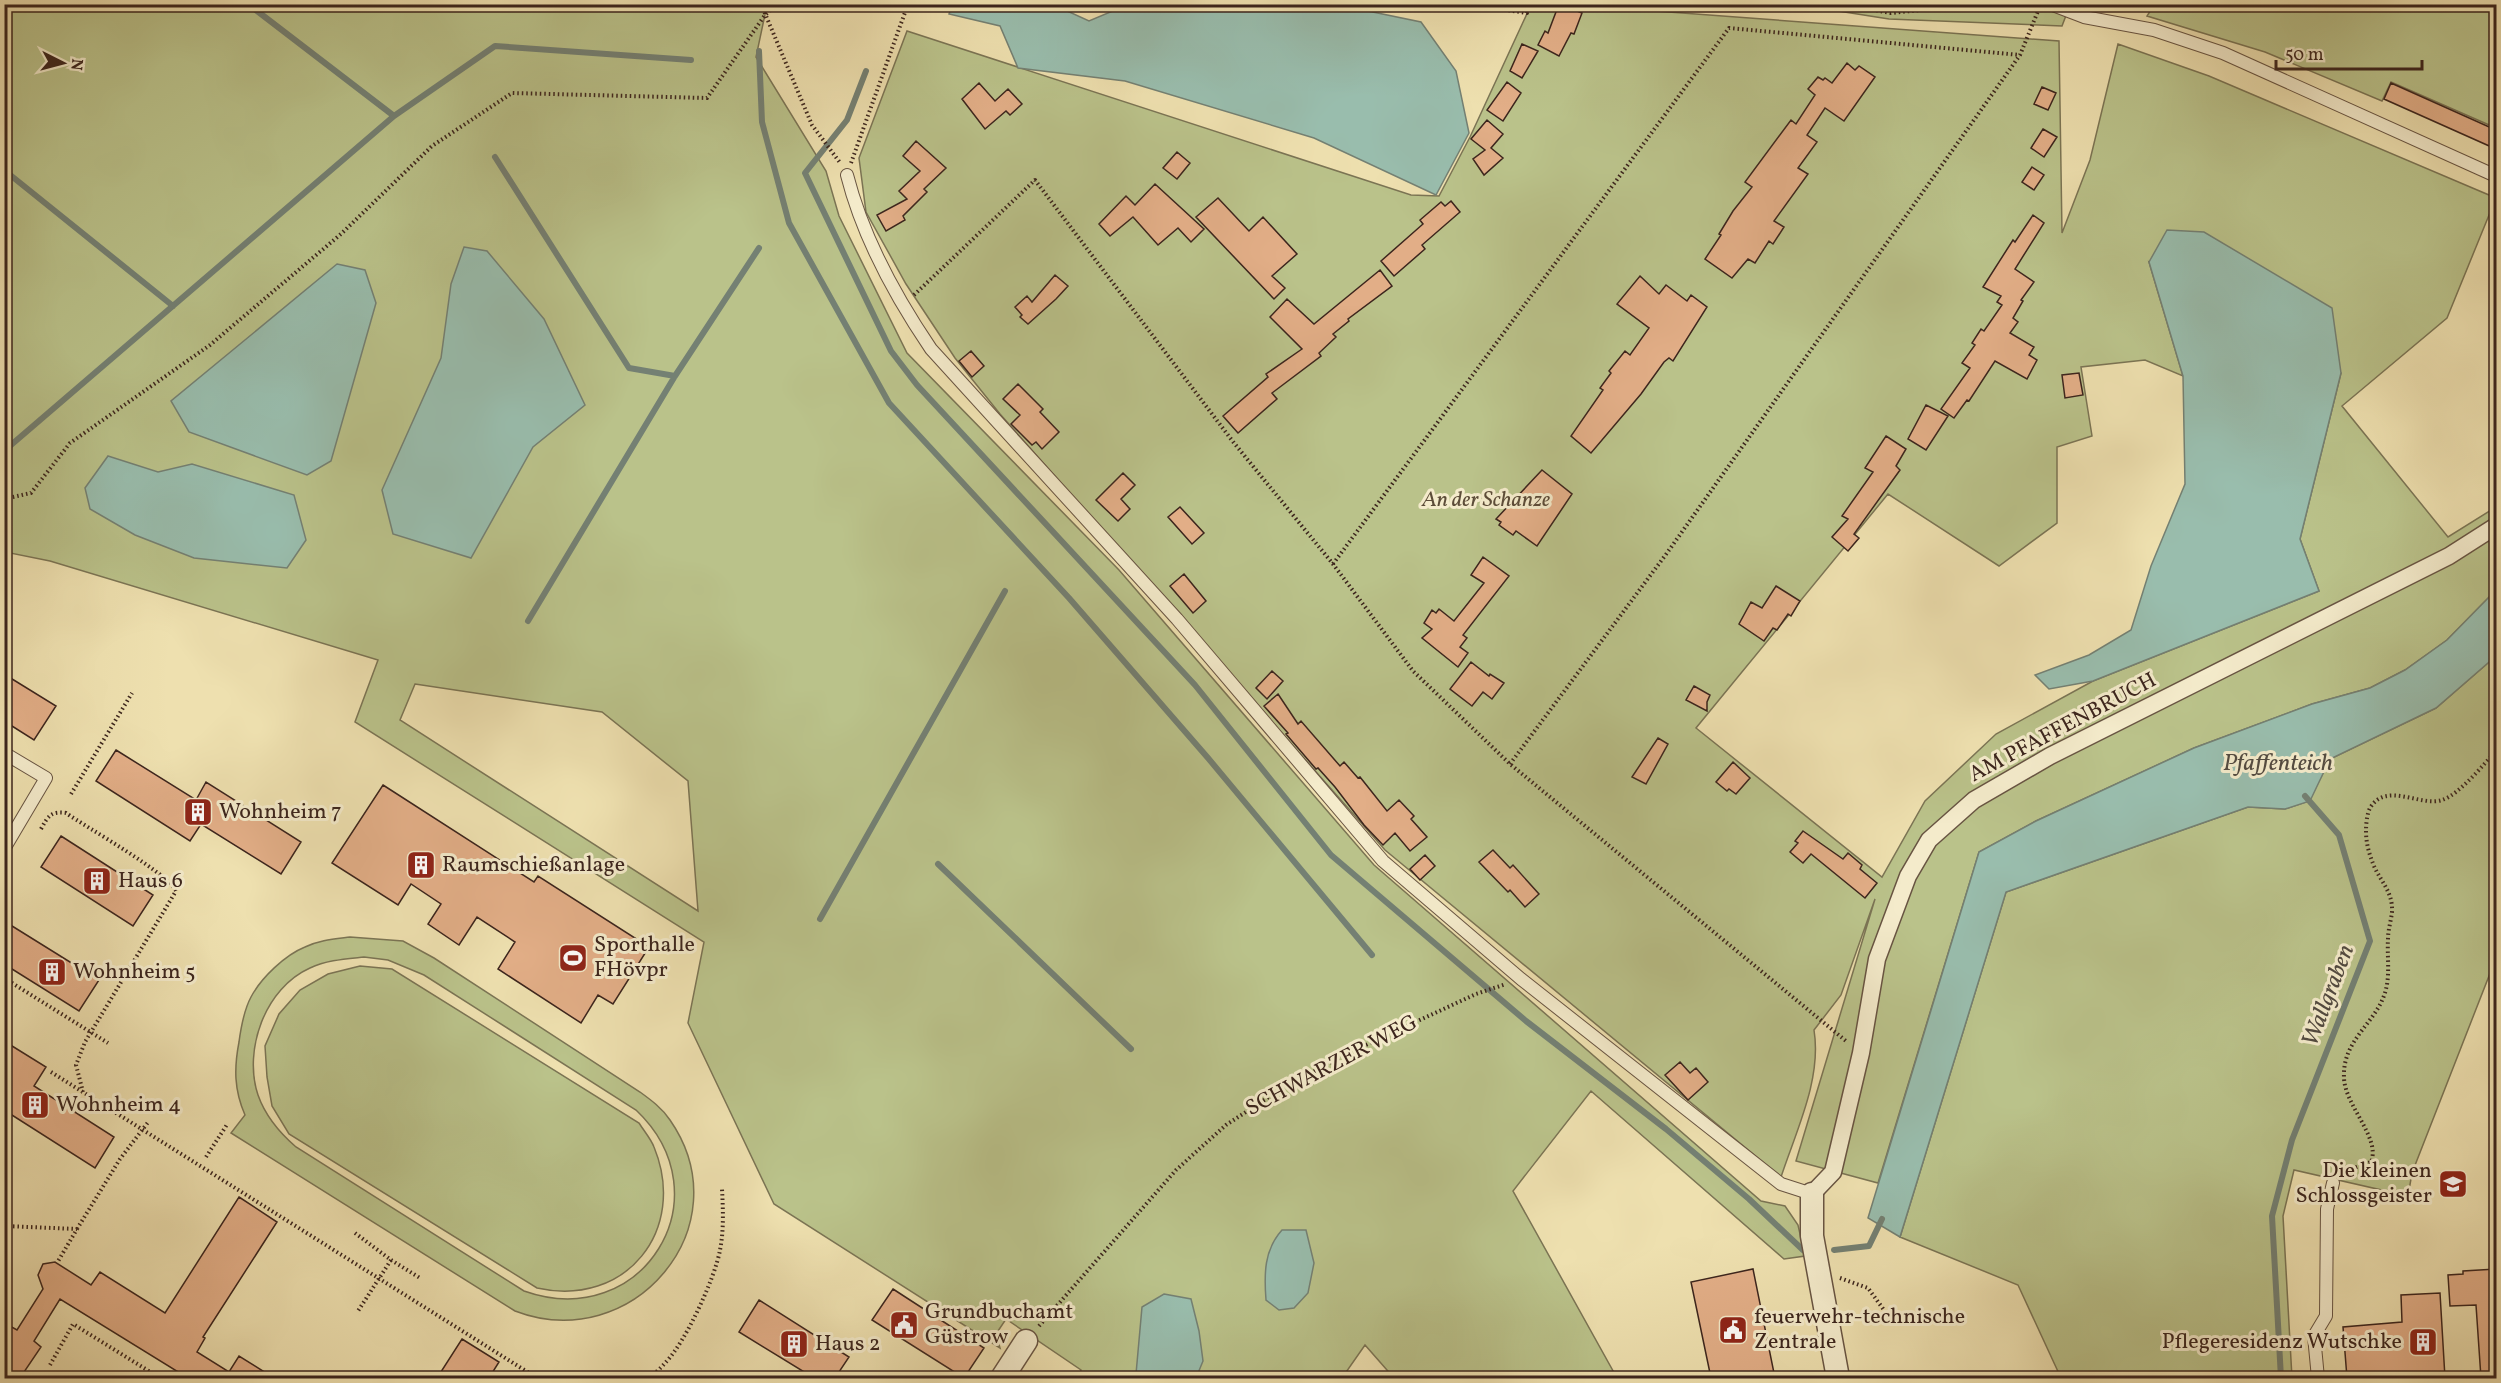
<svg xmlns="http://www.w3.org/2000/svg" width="2501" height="1383" viewBox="0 0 2501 1383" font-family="Vollkorn,serif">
<rect width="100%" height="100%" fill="#eee0af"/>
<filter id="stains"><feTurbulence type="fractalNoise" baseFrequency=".00333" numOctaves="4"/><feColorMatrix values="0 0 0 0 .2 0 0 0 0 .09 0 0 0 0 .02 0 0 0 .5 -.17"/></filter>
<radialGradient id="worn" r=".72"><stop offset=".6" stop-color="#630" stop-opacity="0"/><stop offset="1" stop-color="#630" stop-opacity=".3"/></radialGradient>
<path fill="#bac28a" stroke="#7b7454" stroke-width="1.5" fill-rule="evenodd" d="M5,5H767L756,57L826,171L839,216L907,353L1119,570L1374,865L1761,1201L1785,1206L1798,1225L1805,1256L1784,1259L1591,1091L1513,1191L1617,1378H1394L1365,1345L1342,1378H1077L1081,1370L1006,1319L996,1334L1000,1348L774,1204L688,1023L704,942L355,722L378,660L50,561L5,552ZM415,684L602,712L688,781L698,911L400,720Z
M1531,5H1574L2059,41L2062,233L2090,160L2118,44L2209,76L2496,198L2447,318L2342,406L2448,537L2496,507V590L2447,640L2405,670L2370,688L2312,704L2194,748L2036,821L1979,852L1878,1183L1796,1161L1875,899L1841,995L1814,1030C1822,1079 1796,1131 1781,1177L1385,850L1000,414L955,358L906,284L866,212L859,158L907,31L1411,195L1439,196L1470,137ZM2149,262L2341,373L2300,539L2319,591L2093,681L1996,734L1925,801L1882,877L1696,728L1888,494L1999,566L2057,523V447L2092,436L2081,367L2145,360L2183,376Z
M1800,5H2070L2062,26L1889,19Z
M2154,5H2496V128L2391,82L2382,101L2265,52L2147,16Z
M2496,656V958L2412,1173L2408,1196L2294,1170L2283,1216L2292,1378H2061L2018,1285L1900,1237L2006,892L2248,807L2285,809L2309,801L2330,759L2436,708Z
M350,937L403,941L434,958L640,1092C651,1100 662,1108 670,1120C744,1227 632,1356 515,1311L231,1133L245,1115C234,1090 234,1068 239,1042C241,1027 244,1010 251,997C261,978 285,955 305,947C319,940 334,939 350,937ZM364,957L388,960L424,975L636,1110C727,1196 643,1333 524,1291L296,1147C281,1134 265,1115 258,1095C243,1050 265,988 310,968C327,960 345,959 364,957Z
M360,966L392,969L639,1123C644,1131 651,1139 654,1147C688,1230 626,1308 537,1288L289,1134L272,1106L267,1077L265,1046L279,1014L300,990L328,974Z"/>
<path fill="#99bdad" stroke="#748073" stroke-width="1.5" d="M1054,5L1089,21L1127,5L1334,4L1421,22L1456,71L1469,133L1436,195L1314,138L1125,81L1018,68L1000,26L949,14L952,5Z
M2167,230L2204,232L2332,308L2341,373L2300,539L2319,591L2093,681L2049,689L2035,675L2089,655L2131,630L2151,566L2185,484L2183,376L2149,262Z
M464,247L487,251L544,319L585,405L533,447L471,558L393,534L382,490L441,358L451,284Z
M337,264L365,270L376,303L331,461L307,475L189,432L171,401Z
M108,456L158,472L192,464L294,495L306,540L287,568L194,558L135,535L90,509L85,488Z
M2496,590V656L2436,708L2330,759L2310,801L2285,809L2248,807L2006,892L1900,1237L1868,1218L1979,852L2036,821L2194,748L2312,704L2370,688L2405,670L2447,640Z
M1282,1230H1306L1314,1263L1308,1293L1294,1308L1279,1310L1266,1300C1264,1274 1264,1250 1282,1230Z
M1164,1294L1191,1299L1199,1331L1203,1361L1196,1378H1139L1136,1374L1142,1307Z"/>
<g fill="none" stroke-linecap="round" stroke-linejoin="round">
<path stroke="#748073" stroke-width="6" d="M248,4L394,116
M759,51L762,122L789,223L889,403L1069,598L1208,758L1372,955
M866,71L847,120L805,173L891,351L917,385L1195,685L1331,855L1526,1021L1666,1129L1749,1199L1803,1250
M495,157L629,368L675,376
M4,170L173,306
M4,451L394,116L495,46L691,60
M528,621L675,376L759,248
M938,864L1131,1049
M820,919L1005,591
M1834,1250L1869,1246L1882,1219
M2281,1378L2272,1216L2292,1140L2370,941L2339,835L2305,796"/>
</g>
<path fill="#e2ae87" stroke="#3c251d" stroke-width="1.5" d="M1559,4L1582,13L1574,34L1571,33L1559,56L1538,45L1545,31L1548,33Z
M1522,44L1538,51L1522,78L1510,71Z
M1847,63L1855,70L1859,66L1875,77L1844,121L1825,108L1807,135L1817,142L1798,168L1808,174L1774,221L1784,227L1773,244L1769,241L1755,263L1748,259L1732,278L1705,259L1721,235L1719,234L1733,211L1752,187L1745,182L1791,120L1796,124L1815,95L1808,89L1818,77L1823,80L1825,78L1832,83Z
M1507,82L1521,93L1503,121L1487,110Z
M979,83L995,101L1008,89L1022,104L1010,115L1006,111L985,129L962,99Z
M2391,83L2496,130V149L2384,99Z
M2042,87L2056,93L2048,110L2034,104Z
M1487,120L1503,134L1491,148L1503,158L1484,175L1473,159L1485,150L1471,139Z
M2043,129L2057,137L2044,157L2031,148Z
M916,141L946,168L924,189L927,192L903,216L905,220L886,231L877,215L907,199L899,191L920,171L903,156Z
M1177,152L1190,163L1177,179L1163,168Z
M2032,167L2044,175L2034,190L2022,182Z
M1155,184L1204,229L1191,242L1178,228L1158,245L1133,217L1110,236L1099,224L1126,196L1135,205Z
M1218,198L1249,231L1263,217L1297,254L1272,276L1285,288L1274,299L1196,217Z
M1451,201L1460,212L1422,245L1425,249L1394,276L1381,261L1423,224L1420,220L1441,202L1445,206Z
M2033,215L2044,223L2015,269L2034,282L2021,300L2023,301L2013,318L2018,322L2010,333L2034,347L2029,355L2037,360L2027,379L1995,361L1969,401L1967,400L1954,418L1941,409L1970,368L1962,363L1975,345L1972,343L1981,329L1984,331L2002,305L1997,302L2001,296L1983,287L2013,240L2015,242Z
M1380,270L1392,286L1348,319L1349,321L1333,334L1336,337L1319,353L1321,356L1272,393L1277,399L1238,433L1223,416L1268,377L1266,374L1302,349L1270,317L1287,299L1314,324Z
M1055,275L1068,286L1056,299L1028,324L1020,317L1022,315L1015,307L1027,296L1032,302Z
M1640,276L1659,294L1666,285L1687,301L1691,295L1707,307L1673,361L1669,358L1664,362L1641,394L1591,453L1571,436L1603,390L1600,388L1611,373L1609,371L1625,351L1630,355L1649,328L1617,304Z
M971,351L984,366L972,377L959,361Z
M2079,373L2083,395L2065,398L2062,375Z
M1018,384L1043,409L1040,412L1059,432L1042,449L1036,442L1032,445L1011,424L1020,415L1003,399Z
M1926,405L1948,416L1926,450L1908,439Z
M1886,436L1906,449L1896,466L1900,470L1854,534L1859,538L1848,551L1832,537L1848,519L1842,516L1873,472L1865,468Z
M1542,470L1572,494L1537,546L1516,531L1513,535L1499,525L1501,522L1496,519Z
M1123,473L1135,485L1121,499L1130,509L1118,521L1096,500Z
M1180,507L1204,533L1192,544L1168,517Z
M1483,557L1509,576L1463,635L1467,638L1460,647L1468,653L1458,667L1422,638L1432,629L1424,623L1432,610L1436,613L1439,609L1454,621L1484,583L1471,575Z
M1184,574L1206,601L1193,613L1170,586Z
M1776,586L1800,601L1791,616L1788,614L1777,630L1773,628L1764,641L1739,624L1751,602L1762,608Z
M1471,662L1489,676L1490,674L1504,683L1492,699L1483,692L1472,706L1450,689Z
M1272,671L1283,681L1267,699L1256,688Z
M4,674L56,706L34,740L4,721Z
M1694,686L1710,695L1707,702V711L1686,700Z
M1278,694L1298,724L1301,721L1340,766L1344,762L1358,778L1360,777L1387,811L1399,800L1414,816L1411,819L1427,837L1410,851L1395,833L1383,845L1364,825L1335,787L1318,768L1316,769L1286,734L1288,733L1264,706Z
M1658,738L1668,744L1646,784L1632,777Z
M116,750L196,800L206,782L301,842L281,874L201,824L190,841L96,781Z
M1733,762L1750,778L1736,794L1729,789L1727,791L1716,782Z
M383,785L534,882L538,876L649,947L613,1004L598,995L581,1023L498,969L515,942L477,917L459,945L428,924L441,904L411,884L398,905L332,863Z
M1803,831L1843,859L1848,853L1862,865L1860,869L1877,883L1865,898L1811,854L1803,863L1790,852L1798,843L1795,841Z
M61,836L153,895L133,926L41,867Z
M1493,850L1510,868L1513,865L1539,894L1525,907L1510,890L1508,892L1479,862Z
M1425,855L1435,866L1420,880L1410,869Z
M4,921L99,980L79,1011L4,964Z
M4,1041L46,1067L34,1086L114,1137L95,1168L4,1110V1100L11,1089L4,1085Z
M1680,1062L1690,1073L1696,1068L1708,1082L1688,1100L1665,1075Z
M239,1197L277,1222L203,1337L205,1338L197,1352L229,1372L239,1356L274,1378H195L185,1372L183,1375L60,1299L34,1341L41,1347L20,1378H4V1335L10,1326L17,1330L43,1289L38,1275L43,1264L55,1262L91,1285L100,1272L165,1313Z
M1753,1269L1775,1378H1711L1691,1282Z
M2496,1269V1378H2481L2476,1305L2450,1306L2448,1275L2463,1274V1271Z
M893,1289L984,1348L964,1378L872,1320Z
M2440,1293L2445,1378H2347L2343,1327L2402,1322L2401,1295Z
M759,1300L849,1357L835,1378H814L739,1332Z
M462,1339L499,1362L489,1378H437Z"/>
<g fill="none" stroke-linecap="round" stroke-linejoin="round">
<g stroke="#685442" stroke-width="14">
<path id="service" d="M2050,4L2084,17L2154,30L2223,53L2496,176
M847,175C863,238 895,296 931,349L1177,619L1383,861L1521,979L1781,1184L1812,1194
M4,753L46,778L4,849
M2318,1378L2314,1336L2326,1316L2327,1209L2333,1183"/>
</g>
<g stroke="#685442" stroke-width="19">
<path id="pedestrian" d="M1812,1194L1833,1172L1861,1053L1877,959L1908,876L1929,840L1974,800L2050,756L2449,556L2496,526"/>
</g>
<g stroke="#685442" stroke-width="25">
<path id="minor" d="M1812,1194V1236L1838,1378
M1002,1378L1026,1341"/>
</g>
<path stroke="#3c251d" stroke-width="4" stroke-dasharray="1.5 3" stroke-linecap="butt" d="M761,4L812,125L841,164
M1464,4L1527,13L1528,4
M1841,4L1891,13L1979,4
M851,163L908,4
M914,295L1035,180L1234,443L1333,564L1413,671L1510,764L1846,1041
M4,499L31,493L70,443L210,345L341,234L432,146L512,93L707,98L765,15L777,4
M1333,564L1729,28L2020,55
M4,731L9,724
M1510,764L1667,553L2020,55L2038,11
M71,794L132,693
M41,829C48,816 51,811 66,813C86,827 169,874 176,891L85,1042L76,1065L83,1092
M4,978L108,1043
M51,1072L537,1378
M206,1157L228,1123
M2343,1172L2371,1162C2381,1138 2345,1106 2344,1078C2342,1038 2378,1023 2386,989C2390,974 2387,955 2388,939C2388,930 2391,921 2392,912C2393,892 2381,882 2374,866C2369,854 2366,843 2366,831C2366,824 2367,814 2370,808C2386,781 2420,807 2442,800C2460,794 2483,765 2496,751
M4,1226L77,1229L57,1263
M77,1229L120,1159L149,1121
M355,1233L391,1260L358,1311
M391,1260L420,1278
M1840,1278L1868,1288L1892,1321
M1039,1326L1176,1170L1226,1125L1284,1087L1355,1050L1476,994L1506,984
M50,1365L73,1324L160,1378
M650,1378C655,1373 661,1368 666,1362C686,1341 715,1278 720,1250C724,1230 723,1209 722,1189"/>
<use href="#service" stroke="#f4ebcb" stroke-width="12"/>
<use href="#pedestrian" stroke="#f4ebcb" stroke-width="16"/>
<use href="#minor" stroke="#f4ebcb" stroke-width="22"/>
</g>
<defs>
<g id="building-square" transform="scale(1.5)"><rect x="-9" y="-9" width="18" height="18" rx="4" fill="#8f2418" stroke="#f4ebcb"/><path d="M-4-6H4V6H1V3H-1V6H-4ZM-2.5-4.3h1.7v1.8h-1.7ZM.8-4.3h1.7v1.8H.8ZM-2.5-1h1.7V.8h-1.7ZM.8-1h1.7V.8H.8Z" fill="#fff"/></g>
<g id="stadium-square" transform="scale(1.5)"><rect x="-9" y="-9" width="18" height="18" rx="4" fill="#8f2418" stroke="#f4ebcb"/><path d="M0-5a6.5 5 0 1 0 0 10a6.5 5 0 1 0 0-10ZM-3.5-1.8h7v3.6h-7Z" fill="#fff"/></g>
<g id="school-square" transform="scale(1.5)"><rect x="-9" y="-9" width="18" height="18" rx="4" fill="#8f2418" stroke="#f4ebcb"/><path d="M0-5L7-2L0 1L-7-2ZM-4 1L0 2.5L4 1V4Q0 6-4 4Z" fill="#fff"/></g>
<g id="civic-square" transform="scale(1.5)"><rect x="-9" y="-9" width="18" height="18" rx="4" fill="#8f2418" stroke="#f4ebcb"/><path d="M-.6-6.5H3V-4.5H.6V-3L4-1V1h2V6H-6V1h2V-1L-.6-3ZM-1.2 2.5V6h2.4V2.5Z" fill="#fff"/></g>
</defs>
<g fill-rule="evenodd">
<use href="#building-square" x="198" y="812"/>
<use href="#building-square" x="421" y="865"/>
<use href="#building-square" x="97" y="881"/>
<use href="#stadium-square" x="573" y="958"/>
<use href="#building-square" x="52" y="972"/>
<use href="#building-square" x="35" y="1105"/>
<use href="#school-square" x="2453" y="1184"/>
<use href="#civic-square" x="904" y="1325"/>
<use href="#civic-square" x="1733" y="1330"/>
<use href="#building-square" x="2423" y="1342"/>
<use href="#building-square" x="794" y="1344"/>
</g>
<g text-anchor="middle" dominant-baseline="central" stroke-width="6" stroke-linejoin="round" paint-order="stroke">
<g font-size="22" font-style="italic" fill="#5c4c38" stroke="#f4ebcb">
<text x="1486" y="500">An der Schanze</text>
</g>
<g font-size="22" fill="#3c251d" stroke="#f4ebcb">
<text transform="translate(2063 728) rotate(-28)">AM PFAFFENBRUCH</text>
<text transform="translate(1332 1066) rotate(-28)">SCHWARZER WEG</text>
</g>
<g font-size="22" fill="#3c251d" stroke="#f4ebcb" text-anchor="start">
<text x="219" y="812">Wohnheim 7</text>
<text x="442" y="865">Raumschießanlage</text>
<text x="118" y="881">Haus 6</text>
<text x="594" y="945">Sporthalle<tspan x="594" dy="25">FHövpr</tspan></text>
<text x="73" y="972">Wohnheim 5</text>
<text x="56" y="1105">Wohnheim 4</text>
<text x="2432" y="1171" text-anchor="end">Die kleinen<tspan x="2432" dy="25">Schlossgeister</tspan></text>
<text x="925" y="1312">Grundbuchamt<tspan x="925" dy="25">Güstrow</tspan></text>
<text x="1754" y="1317">feuerwehr-technische<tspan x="1754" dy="25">Zentrale</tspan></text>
<text x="2402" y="1342" text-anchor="end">Pflegeresidenz Wutschke</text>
<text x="815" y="1344">Haus 2</text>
</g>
<g font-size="24" font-style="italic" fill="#534b41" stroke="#f4ebcb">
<text x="2278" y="764">Pfaffenteich</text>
<text transform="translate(2329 996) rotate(-69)">Wallgraben</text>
</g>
</g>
<rect width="2501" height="1383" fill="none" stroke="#eee0af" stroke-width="24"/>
<rect x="6" y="6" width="2489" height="1371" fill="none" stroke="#3c251d" stroke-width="3"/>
<rect x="12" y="12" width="2477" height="1359" fill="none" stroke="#3c251d" stroke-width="1.5"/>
<g transform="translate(63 63) rotate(96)" stroke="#f4ebcb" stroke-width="4.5" paint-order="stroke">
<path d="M0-4.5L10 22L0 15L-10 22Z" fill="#3c251d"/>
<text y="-9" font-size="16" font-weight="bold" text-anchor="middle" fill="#3c251d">N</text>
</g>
<path d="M2276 60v9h146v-9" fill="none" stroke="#3c251d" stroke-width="3"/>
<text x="2285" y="60" font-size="18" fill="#3c251d" stroke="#f4ebcb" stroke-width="4.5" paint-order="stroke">50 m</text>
<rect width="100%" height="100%" filter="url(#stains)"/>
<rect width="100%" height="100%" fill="url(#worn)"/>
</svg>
